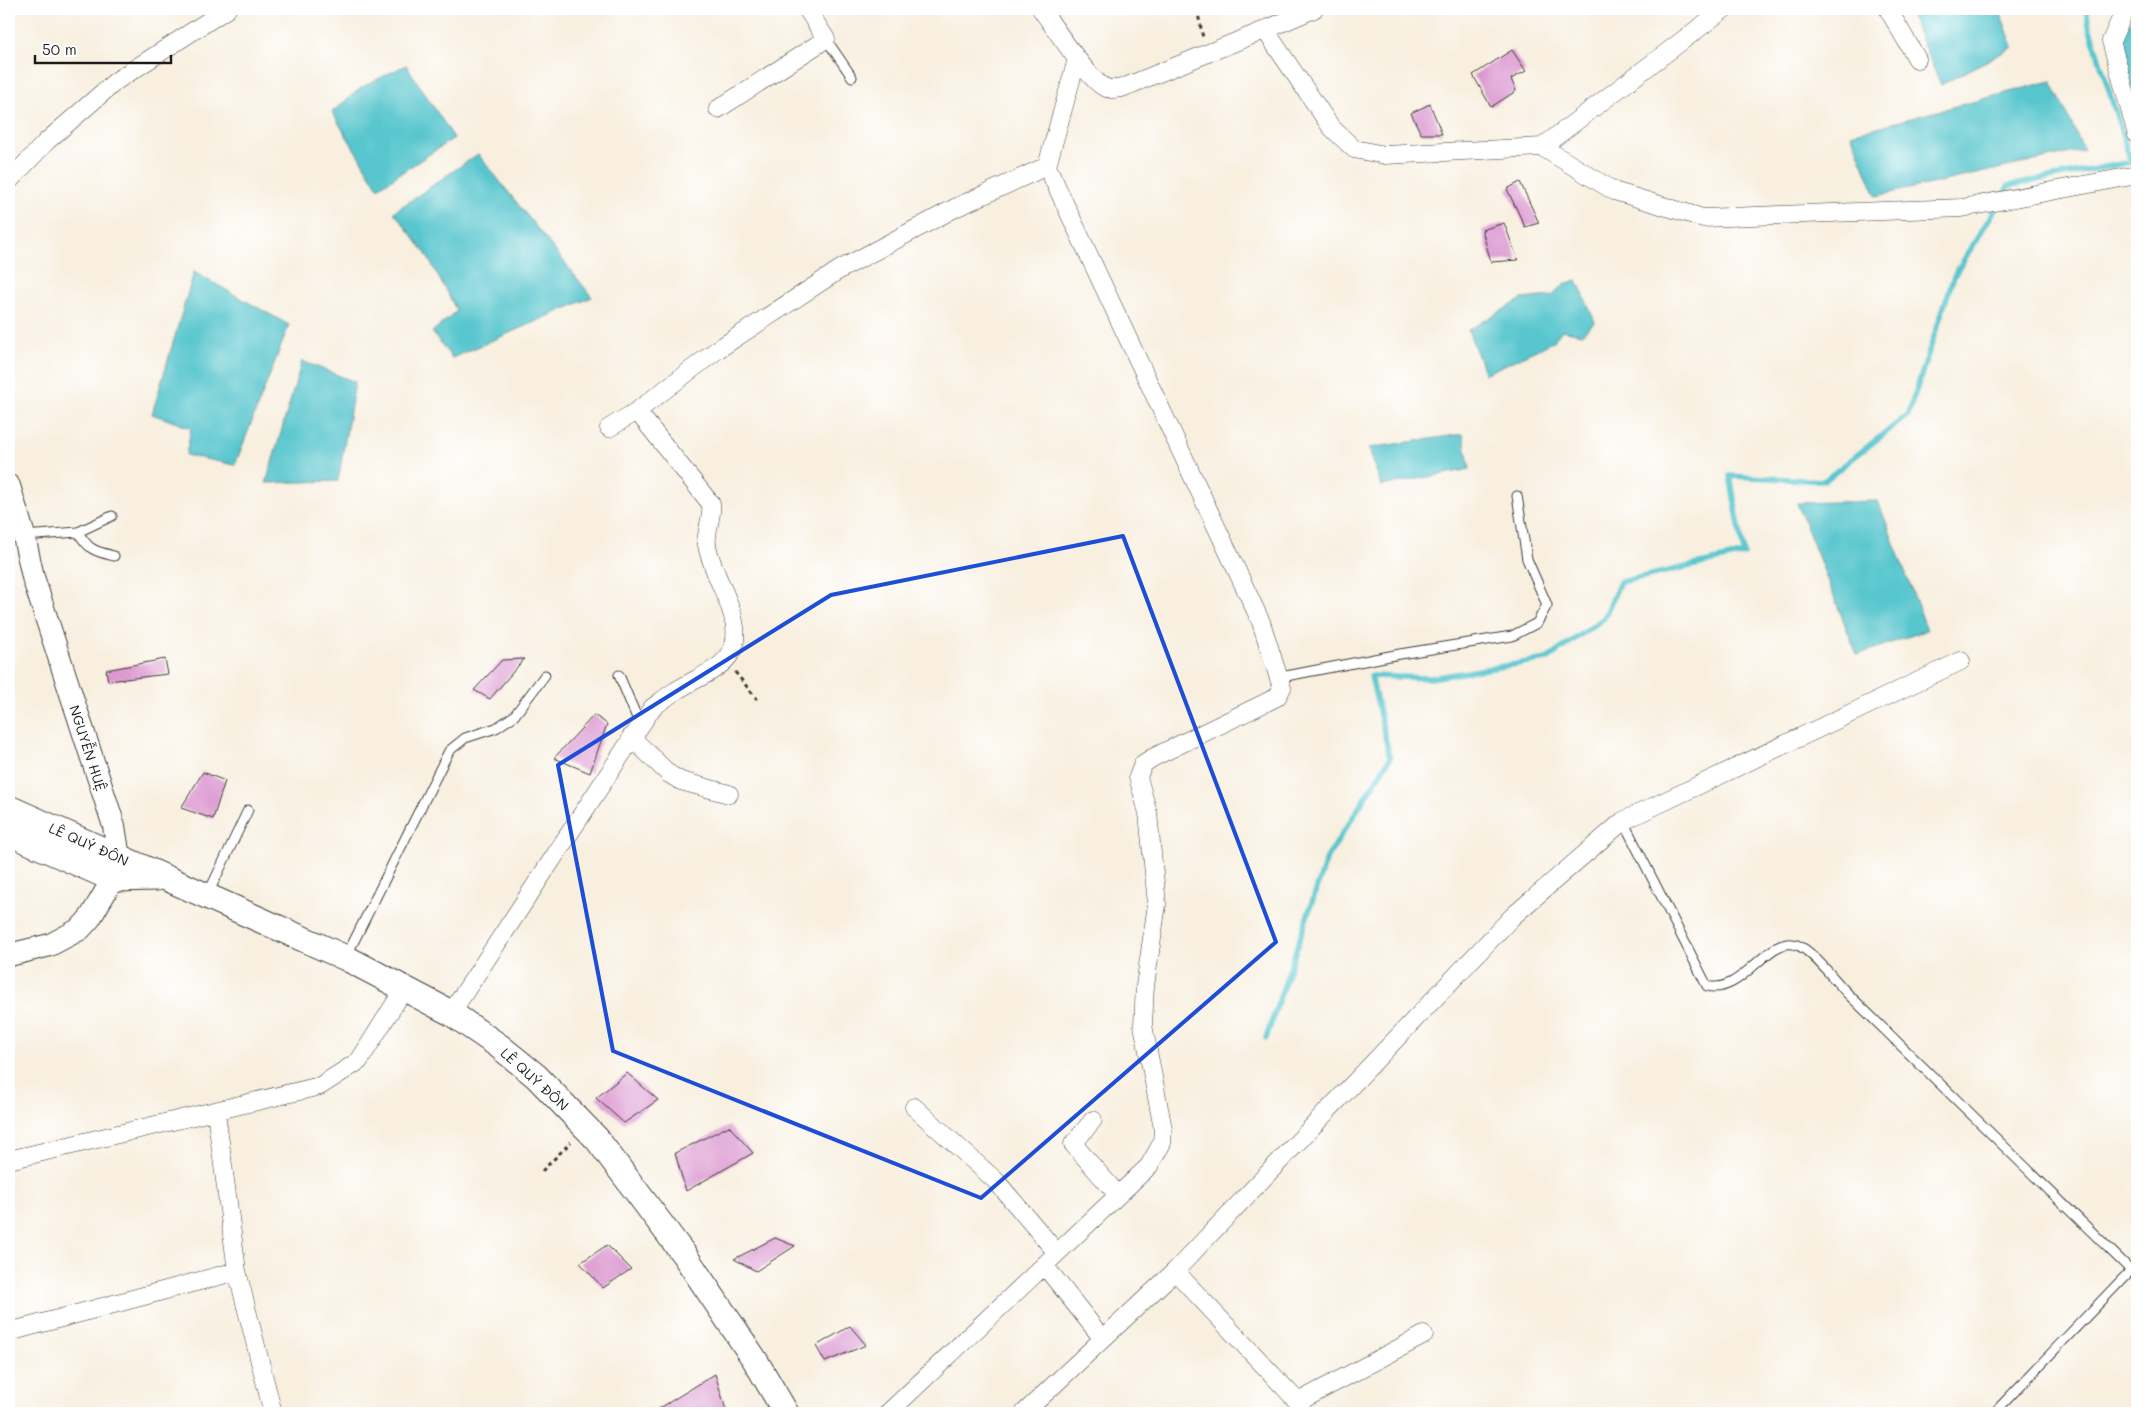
<svg xmlns="http://www.w3.org/2000/svg" width="2146" height="1422" viewBox="0 0 2146 1422" font-family="Mali,sans-serif">
<rect width="100%" height="100%" fill="#fff"/>
<filter id="ink" filterUnits="userSpaceOnUse"><feTurbulence type="fractalNoise" baseFrequency=".02" numOctaves="2"/><feDisplacementMap in="SourceGraphic" scale="10" xChannelSelector="R" yChannelSelector="G"/><feConvolveMatrix kernelMatrix="1 2 1 2 8 2 1 2 1" color-interpolation-filters="sRGB"/></filter>
<filter id="wash" filterUnits="userSpaceOnUse"><feTurbulence type="fractalNoise" baseFrequency=".0096" numOctaves="4" result="noise"/><feDisplacementMap in="SourceGraphic" scale="20" xChannelSelector="R" yChannelSelector="G"/><feGaussianBlur stdDeviation="1.12" result="paint"/><feColorMatrix in="noise" values="0 0 0 0 0 0 0 0 0 0 0 0 0 0 0 0 0 1.4 0 .05"/><feComposite in="paint" operator="in"/></filter>
<g filter="url(#wash)">
<rect width="100%" height="100%" fill="#f8efdf"/>
<path fill="#59c6ce" stroke="#3a7175" d="M1908,9H1999L2013,47L1941,85Z
M2137,16V113C2129,84 2105,37 2137,16Z
M406,65L454,138L378,188L332,112L362,87Z
M2051,81L2084,150L1876,196L1851,134Z
M478,154L592,297L452,358L432,332L457,311L426,254L394,212Z
M194,272L289,325L235,465L186,455L191,428L152,414Z
M1577,280L1595,322L1582,334L1562,330L1553,342L1485,374L1468,330L1522,299L1552,296L1564,284Z
M302,361L355,382L338,481L266,483Z
M1463,434L1470,469L1381,486L1369,448Z
M1878,501L1927,630L1857,655L1797,503Z"/>
<g fill="none" stroke-linecap="round" stroke-linejoin="round">
<path stroke="#59c6ce" stroke-width="5.5" d="M2003,196L2008,186L2131,162L2089,26L2086,9
M1266,1038L1327,858L1390,758L1371,676L1431,678L1547,659L1604,618L1620,582L1744,554L1730,476L1824,481L1908,415L1954,276L1997,206"/>
</g>
<g id="blocks">
<path fill="#dc98d0" d="M1512,50L1526,71L1511,79L1516,91L1491,107L1473,75Z
M1430,104L1442,134H1421L1411,113Z
M1520,182L1539,223L1525,227L1507,189Z
M1504,223L1518,260L1491,262L1482,230Z
M165,659L168,674L108,681L106,670Z
M524,659L490,699L474,690L502,660Z
M594,715L607,724L590,773L554,758Z
M203,772L225,781L213,819L181,808Z
M627,1073L658,1100L624,1123L596,1098Z
M729,1126L753,1153L686,1191L675,1153Z
M775,1238L795,1246L756,1271L734,1259Z
M607,1245L631,1269L603,1288L580,1263Z
M850,1326L866,1345L825,1362L816,1346Z
M715,1374L727,1413H652Z"/>
</g>
</g>
<g filter="url(#ink)">
<use href="#blocks" fill-opacity="0" stroke="#3d3c39" stroke-width="1"/>
<g fill="none" stroke-linecap="round" stroke-linejoin="round">
<g stroke="#3d3c39" stroke-width="11">
<path id="service" d="M826,39L852,77
M78,532C89,550 94,551 114,556
M24,536L78,532L112,516
M619,675L640,725
M1281,677L1400,654L1512,636L1537,623L1547,605L1527,559L1517,496
M1623,821L1707,986C1742,996 1768,934 1797,945C1812,950 1835,981 1847,993L2137,1276
M207,896L248,810
M346,957L449,751L465,738L496,728L514,716L545,675
M1994,1413L2131,1270"/>
</g>
<g stroke="#3d3c39" stroke-width="19">
<path id="minor" d="M1041,9C1053,25 1088,79 1104,87C1110,90 1115,89 1122,88L1265,30L1331,127L1354,149L1385,155L1542,147L1614,191L1703,218L1962,208L2137,175
M1888,9L1917,59
M2128,9L2123,14L2111,41L2137,135
M1265,30L1314,9
M718,109L826,39L807,9
M1542,147L1724,9
M9,181L47,141L116,81L227,9
M609,428L637,411L717,350L839,270L955,208L1047,166
M631,737L669,774L681,781L729,794
M451,1013L652,708C659,703 666,697 674,692C710,669 749,664 731,610C724,589 711,567 707,545C705,530 713,518 711,504L637,411
M914,1107L996,1181L1057,1253
M216,1112L237,1271
M1093,1120L1073,1144L1118,1195
M9,1160L320,1086L359,1061L404,989
M1044,1265L1103,1339
M1175,1271L1298,1402L1424,1335
M9,1332L237,1271L273,1413
M888,1413L1149,1166L1162,1143L1163,1129L1143,1025L1145,986L1157,904L1148,813L1138,777L1143,764L1152,758L1277,697L1282,688L1261,622L1047,166L1077,59
M1024,1413L1175,1271L1513,916L1623,821L1961,661"/>
</g>
<g stroke="#3d3c39" stroke-width="24">
<path id="tertiary" d="M9,486L24,536L33,577L114,826L119,858L113,879L90,918L80,929L50,945L9,955"/>
</g>
<g stroke="#3d3c39" stroke-width="27">
<path id="secondary" d="M9,808L346,958L451,1013L499,1046L536,1076L597,1139L685,1256L755,1360L786,1413
M9,833L113,879L157,878"/>
</g>
<path stroke="#3d3c39" stroke-width="3" stroke-dasharray="4 4" stroke-linecap="butt" d="M1197,9L1203,38
M735,672L757,699
M542,1171L571,1142"/>
<use href="#service" stroke="#fff" stroke-width="9"/>
<use href="#minor" stroke="#fff" stroke-width="18"/>
<use href="#tertiary" stroke="#fff" stroke-width="22"/>
<use href="#secondary" stroke="#fff" stroke-width="25"/>
</g>
</g>
<path fill="none" stroke="#1d4ed8" stroke-width="4" stroke-linejoin="round" d="M1123,536L1276,942L981,1198L613,1051L558,765L831,595Z"/>
<g text-anchor="middle" dominant-baseline="central" stroke-width="4" stroke-linejoin="round" paint-order="stroke">
<g font-size="14" fill="#1c1c1c" stroke="#fff">
<text transform="translate(88 748) rotate(72)">NGUYỄN HUỆ</text>
<text transform="translate(89 844) rotate(24)">LÊ QUÝ ĐÔN</text>
<text transform="translate(535 1079) rotate(42)">LÊ QUÝ ĐÔN</text>
</g>
</g>
<rect width="2146" height="1422" fill="none" stroke="#fff" stroke-width="30"/>
<path d="M35 55v8h136v-8" fill="none" stroke="#1c1c1c" stroke-width="2.5"/>
<text x="42" y="55" font-size="15" fill="#1c1c1c" stroke="#ffffff" stroke-width="4" paint-order="stroke">50 m</text>
</svg>
